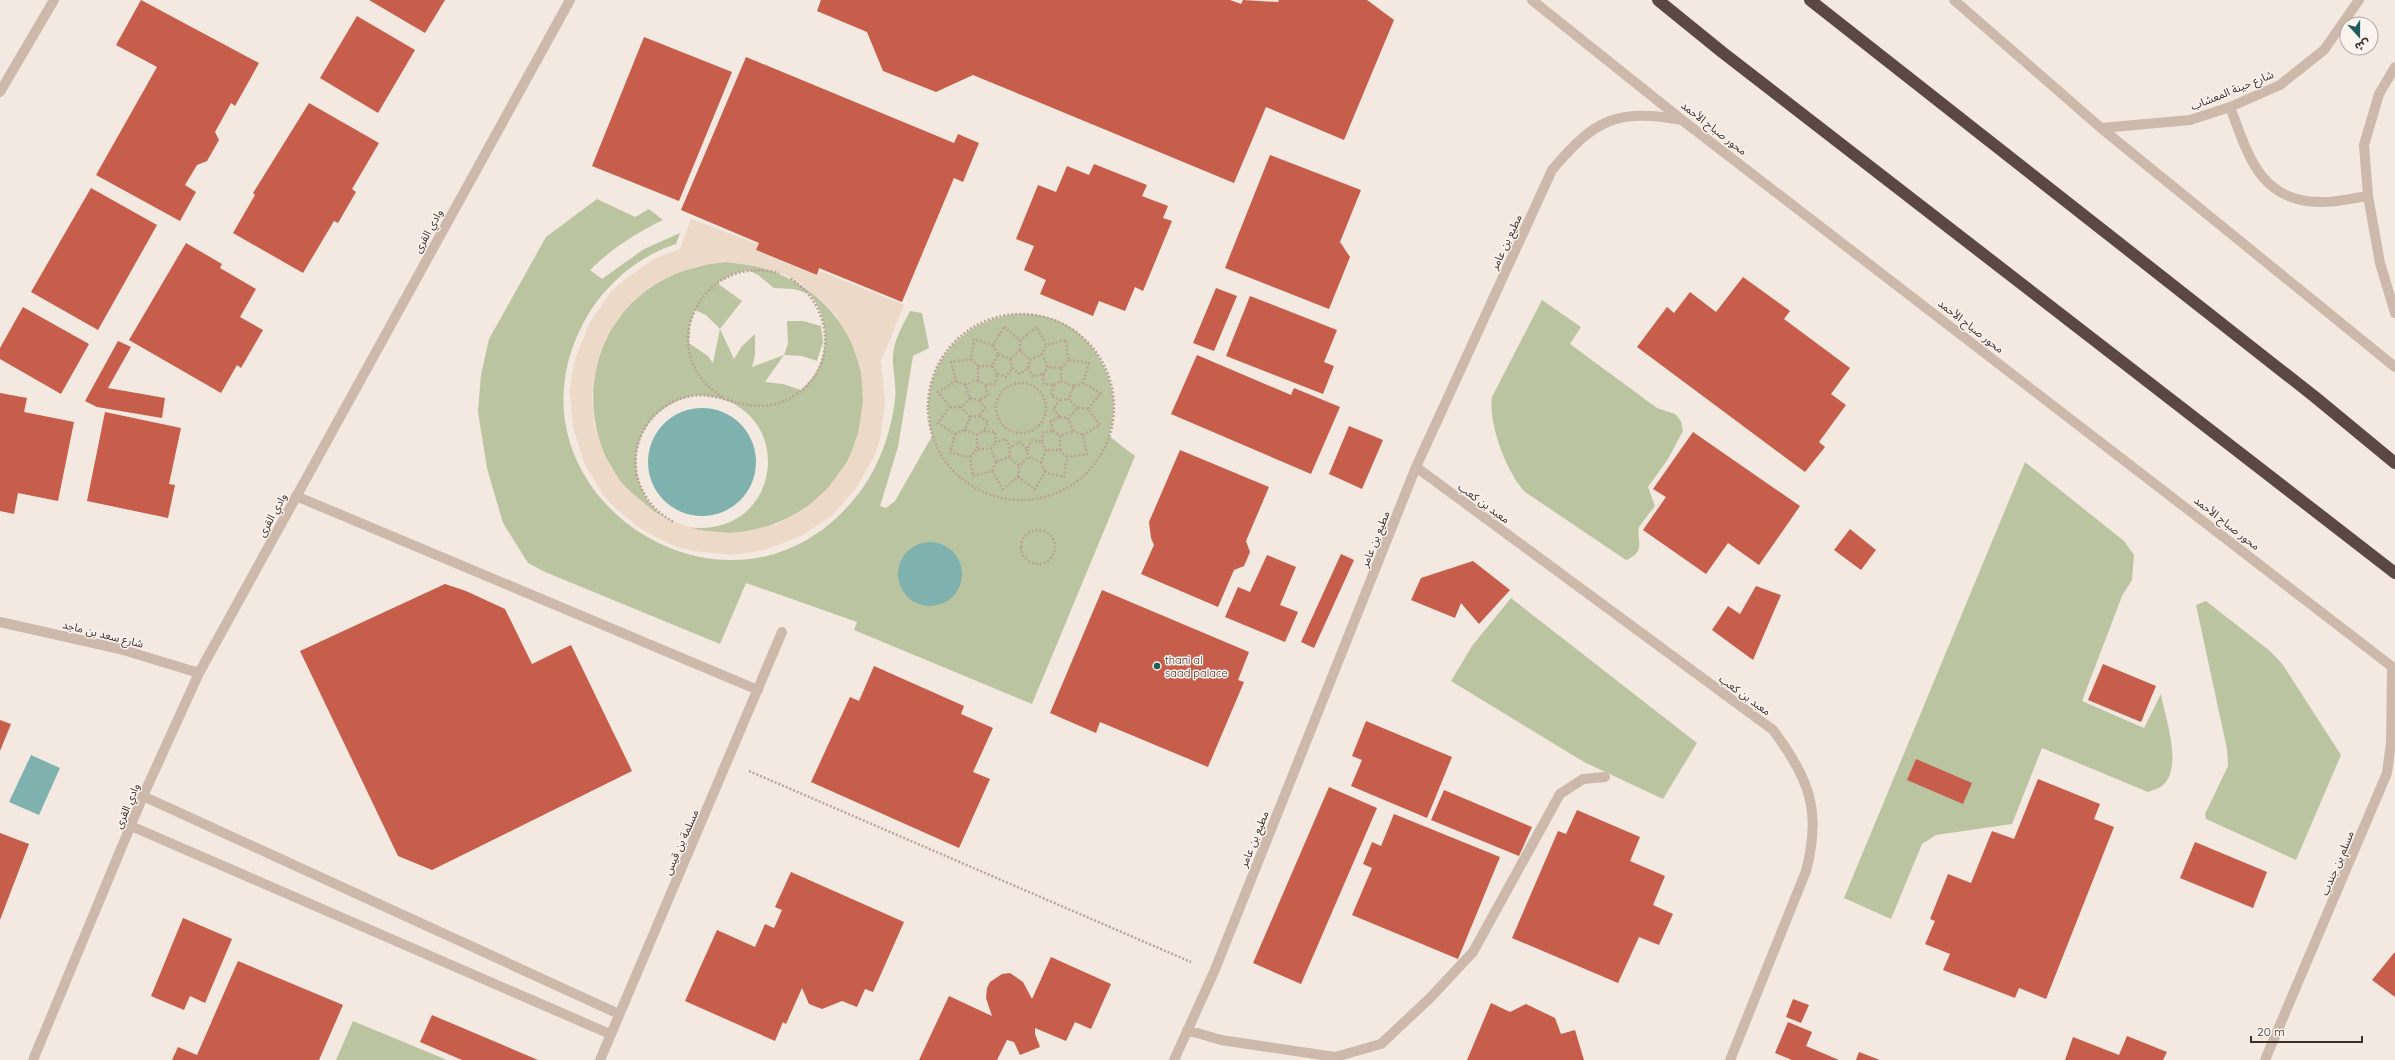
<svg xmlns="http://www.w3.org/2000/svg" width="2395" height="1060" viewBox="0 0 2395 1060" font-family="Quicksand,'Noto Sans Arabic',sans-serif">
<rect width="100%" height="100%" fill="#f4e9e1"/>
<path fill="#bbc4a0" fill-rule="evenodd" d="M597,199L635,217L649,209L663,220C636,233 611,249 590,270L602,279L644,249L680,233L676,244C641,255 608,282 589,313C483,488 733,658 859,493C879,467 891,432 895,400C897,385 892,368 893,356C894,339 903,325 910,311L922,313L929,348L913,356L898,447L880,506L886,508L895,501L932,436C903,323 1054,266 1103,365C1115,388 1116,412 1109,436L1135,456L1032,704L854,630L857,622L746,583L720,644L545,572L528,563L503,523L487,468L478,412L481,375L489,339L546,237Z
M725,262C824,266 893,359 851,454C840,478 820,500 797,513C776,525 752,533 728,533C556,532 542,279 725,262ZM748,270L758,275L774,288L794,289L810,294C833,323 830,366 801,390L783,384L765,382L784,355L802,356L817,361L823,342L821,326L803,321H787L788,344L784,355L752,367L755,355V334L742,346L734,359L720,329L742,301L717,283L733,274ZM695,310L706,315L720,329L713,363L708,356L689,343L690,324ZM696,395C794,397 788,526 702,528C625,529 606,414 696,395Z
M1542,300L1581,327L1570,344L1657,408L1675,414L1681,421L1683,431L1668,459L1648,487L1655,506L1639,527C1636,539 1647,552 1626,560L1525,492C1507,473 1488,424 1492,397Z
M2025,462L2124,541L2134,555L2132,580L2122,596L2082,701L2144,728L2161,694C2165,718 2184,768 2162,786C2158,789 2152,790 2148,792L2042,748L2012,824L1936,835L1922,844L1891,919L1844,898Z
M1511,598L1697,743L1663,799L1584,762L1451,681L1472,646Z
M2206,601L2270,651L2283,665L2341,755L2296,860L2206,819L2205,814L2228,766L2227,749L2196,605Z
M353,1021L447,1060H336Z"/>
<path fill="#ecd9c8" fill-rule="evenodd" d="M691,219L758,244L756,251L818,276L820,271L904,305L881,361L885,403L880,439L874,457L856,488L832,516L801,536L767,549L749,553L731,555L694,551L677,547L644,531L615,508L603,495L584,463L573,428L570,392L572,374L576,356L590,322L611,292L624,280L654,259L680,249ZM725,262L756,266L785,275L800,283L824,303L835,314L851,341L861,371L863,402L858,433L853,448L847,462L828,488L805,509L777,524L746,531L730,533L699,530L669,520L655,512L631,492L620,481L604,454L594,424L592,393L597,362L602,347L609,333L627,307L651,286L679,272L709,264Z"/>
<path fill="#7fb2af" d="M648 462a54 54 0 1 1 108 0a54 54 0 1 1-108 0Z
M898 574a32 32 0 1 1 64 0a32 32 0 1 1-64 0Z
M31,755L60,768L39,815L9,802Z"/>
<path fill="#c75e4b" d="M141,0L259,63L235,106L231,103L215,132L219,140L207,161L197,165L185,185L196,192L180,221L96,175L157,67L116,45Z
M369,0H445L425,33Z
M821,0H1230L1241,4L1243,0L1278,2L1279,0H1367L1394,20L1344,140L1266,107L1234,183L973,75L936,92L883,71L867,32L817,11Z
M357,16L415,50L378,113L320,78Z
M644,37L732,72L679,201L592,166Z
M746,57L954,143L958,134L979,143L963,182L954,178L902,302L819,268L817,275L756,250L759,243L681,210Z
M309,103L379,143L352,189L356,192L338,223L334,221L303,273L233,233L255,195L253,193Z
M1270,155L1361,190L1340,242L1350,257L1329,309L1225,268Z
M1094,164L1147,185L1142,196L1168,206L1163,218L1172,221L1143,291L1135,287L1125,311L1099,301L1093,316L1040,294L1046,280L1024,270L1034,246L1016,239L1038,185L1056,192L1067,166L1089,175Z
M91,188L157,225L98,330L31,292Z
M186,243L222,264L220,268L256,289L240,317L263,330L241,368L237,365L221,393L129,340Z
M1743,277L1790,311L1784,319L1850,368L1831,394L1846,405L1819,442L1825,447L1805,472L1637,347L1667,307L1674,313L1690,292L1716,312Z
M1216,288L1237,296L1214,351L1193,343Z
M1250,296L1337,330L1324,362L1334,366L1323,394L1226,356Z
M23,307L89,344L61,394L0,359V348Z
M118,341L131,347L108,388L165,398L162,418L97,407L85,401Z
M1197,355L1291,395L1294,388L1340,407L1311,474L1171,414Z
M0,393L27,398L24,412L74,422L58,501L18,493L14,514L0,511Z
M105,412L181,428L169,484L175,485L168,518L87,501Z
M1349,426L1383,440L1362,489L1329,474Z
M1693,432L1800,506L1759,565L1728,543L1706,574L1643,530L1666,497L1653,489Z
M1180,450L1269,487L1246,541L1250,552L1244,566L1234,570L1218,607L1141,574L1154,545L1151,538L1149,522Z
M1850,529L1876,550L1861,570L1834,550Z
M1341,554L1354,560L1314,648L1301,642Z
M1267,555L1296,567L1280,605L1298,612L1285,642L1225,617L1238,587L1250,592Z
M1473,561L1510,590L1479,624L1461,603L1455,618L1411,600L1421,578Z
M445,584L466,591L505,609L532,664L571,645L632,771L432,870L398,856L300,651Z
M1756,586L1781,595L1753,660L1712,630L1728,606L1740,614Z
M1102,590L1249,652L1238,680L1244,682L1208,767L1100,722L1096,733L1050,713Z
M2103,664L2156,686L2141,722L2088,700Z
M874,666L964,706L961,714L993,728L973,772L990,779L959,848L811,782L850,697L859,701Z
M0,720L11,724L0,751Z
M1366,721L1452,757L1427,818L1351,786L1362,760L1352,756Z
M1916,759L1972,783L1963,804L1907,780Z
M2038,779L2100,804L2094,819L2114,827L2046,999L2019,988L2015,998L1943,970L1950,954L1925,944L1935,921L1930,919L1948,874L1971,883L1992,831L2014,839Z
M1329,787L1377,808L1301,984L1253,963Z
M1444,790L1532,827L1519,856L1431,820Z
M1577,810L1640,837L1630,861L1665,876L1653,905L1673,914L1659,945L1639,937L1618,983L1512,938L1558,831L1566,834Z
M1394,814L1500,857L1458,959L1352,915L1372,868L1363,864L1372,842L1381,846Z
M0,833L29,844L0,920Z
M2195,842L2267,872L2253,908L2180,878Z
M791,872L904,922L873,992L865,989L857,1007L842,1001L822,1009L809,1004L802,988L786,1024L783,1022L775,1041L685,1001L717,930L755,947L765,924L774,928L782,910L775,907Z
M183,918L232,939L205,1003L190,996L184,1010L151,996Z
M2394,953H2395V997L2372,980Z
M1051,957L1111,984L1091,1029L1075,1022L1066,1041L1035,1028V1034L1040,1047L1020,1055L1014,1042L1007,1040L997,1060H919L949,996L992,1016L986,998L987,988L990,982L1002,974L1010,973L1023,982L1032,999Z
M238,961L343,1005L319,1060H172L178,1047L197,1055Z
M1793,999L1809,1005L1801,1023L1786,1017Z
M1491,1003L1510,1012L1526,1004L1555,1018L1561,1034L1575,1030L1584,1060H1467Z
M432,1015L538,1060H462L420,1042Z
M1788,1022L1812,1032L1806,1046L1839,1060H1792L1775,1053Z
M2127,1036L2167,1052L2163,1060H2065L2073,1037L2119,1055Z
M1859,1052L1880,1060H1856Z"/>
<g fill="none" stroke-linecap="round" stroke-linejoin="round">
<path stroke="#b9a296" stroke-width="2.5" stroke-dasharray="2 2" stroke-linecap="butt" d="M928 407a93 93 0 1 1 186 0a93 93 0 1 1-186 0Z
M1004,327L1020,340L1037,327L1046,345L1066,340L1068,360L1089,363L1083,383L1101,393L1088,409L1100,425L1083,435L1087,454L1067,457L1064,477L1045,472L1035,489L1018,477L1003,489L992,471L973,476L970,457L950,453L955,434L938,423L950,407L938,392L956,381L951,362L971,359L974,339L993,345Z
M993,345L998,354
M1020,350V340
M1042,354L1048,367L1061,368V381L1074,386L1068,399L1078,408L1068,418L1073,431L1060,436V450H1046L1041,462L1028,457L1019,466L1009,457L996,462L991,449H977V435L965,430L970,417L961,407L970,398L965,385L978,380V366H992L998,354L1010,359L1020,350L1030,360L1042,354L1046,345
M971,359L978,366
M1010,359L1012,368
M992,366L997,374
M1012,368L1020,374L1028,368L1033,376L1043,374L1044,384L1054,385L1051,395L1060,400L1053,409L1060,417L1051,421L1053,431L1043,432L1042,442L1032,440L1027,449L1019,442L1010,448L1006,439L996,442L995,432L984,431L988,422L979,416L985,408L979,400L988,395L985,385L995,384L997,374L1006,377Z
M1028,368L1030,360
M1061,368L1068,360
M1043,374L1048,367
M978,380L985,385
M956,381L965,385
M996 408a25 25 0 1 1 50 0a25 25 0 1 1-50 0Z
M1054,385L1061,381
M1074,386L1083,383
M723,397C652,355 699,252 779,273
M970,398L979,400
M1060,400L1068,399
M950,407H961
M1078,408L1088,409
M970,417L979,416
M1060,417L1068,418
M1053,431L1060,436
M1073,431L1083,435
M955,434L965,430
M977,435L984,431
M1042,442L1046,450
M991,449L996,442
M1027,449L1028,457
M1060,450L1067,457
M970,457L977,449
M1009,457L1010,448
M1041,462L1045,472
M992,471L996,462
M1018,477L1019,466
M673,522C662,515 651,507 645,495C622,458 643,408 686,397C722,388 747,418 786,400C839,376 836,307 790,278
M1021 547a17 17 0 1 1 34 0a17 17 0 1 1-34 0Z
M749,771L1191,962"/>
<path stroke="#cdb8ac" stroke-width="10" d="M1532,0L1682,120L2395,669
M1954,0L2101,128L2395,367
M2395,67L2379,94L2364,145L2368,196L2380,263L2395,313
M0,92L54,0
M2230,107C2248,154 2259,201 2319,202C2335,203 2352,198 2368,196
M2101,128L2190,120L2230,107L2280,85L2324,50L2359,0
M1416,467L1773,730C1809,778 1822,811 1806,871L1730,1060
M296,496L758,690
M0,622L120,649L199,673
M143,796L619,1014
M131,826L610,1034
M1187,1030L1221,1040L1335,1057L1381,1044L1430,998L1473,952L1560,794L1583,779L1605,777
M33,1060L143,796L199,673L570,0
M600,1060L782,632
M1174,1060L1214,972L1416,467L1552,170C1594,120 1616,108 1682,120
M2265,1060L2387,773L2391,743L2392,667"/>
<path stroke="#5c4842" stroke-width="12" d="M1658,0L1722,52L2395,573
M1810,0L2315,397L2395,463"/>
</g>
<circle fill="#1f5d5c" stroke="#fbf4ee" stroke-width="1.5" cx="1157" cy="666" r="4"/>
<g text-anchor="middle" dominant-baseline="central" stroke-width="3" stroke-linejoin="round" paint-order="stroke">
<g font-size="11" fill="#3b2e2b" stroke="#fbf4ee">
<text transform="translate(2232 90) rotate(-22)">شارع حينة المعشاب</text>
<text transform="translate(1714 128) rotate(38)">محور صباح الأحمد</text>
<text transform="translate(428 231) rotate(-61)">وادي القرى</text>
<text transform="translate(1506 242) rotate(-65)">مطيع بن عامر</text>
<text transform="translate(1971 326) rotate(38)">محور صباح الأحمد</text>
<text transform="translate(1484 503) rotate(36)">معبد بن كعب</text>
<text transform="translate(272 515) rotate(-61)">وادي القرى</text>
<text transform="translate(2227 523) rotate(38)">محور صباح الأحمد</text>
<text transform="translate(1375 539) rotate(-68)">مطيع بن عامر</text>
<text transform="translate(103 634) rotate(14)">شارع سعد بن ماجد</text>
<text transform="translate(1745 695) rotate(36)">معبد بن كعب</text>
<text transform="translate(127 806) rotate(-67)">وادي القرى</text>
<text transform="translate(1254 839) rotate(-68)">مطيع بن عامر</text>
<text transform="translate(681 842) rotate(-66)">مسلمة بن قيس</text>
<text transform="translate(2337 863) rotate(-67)">مسلم بن جندب</text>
</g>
<g font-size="11" fill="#3b2e2b" stroke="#fbf4ee" text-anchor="start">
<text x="1165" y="660">thani al<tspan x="1165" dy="13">saad palace</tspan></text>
</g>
</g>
<g transform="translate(2359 36) rotate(159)"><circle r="19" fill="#fbf4ee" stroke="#aea5a0"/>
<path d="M0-3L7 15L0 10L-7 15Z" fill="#1f5d5c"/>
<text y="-6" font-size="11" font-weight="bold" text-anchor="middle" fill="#3b2e2b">ش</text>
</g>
<path d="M2251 1036v6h111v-6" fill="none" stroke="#3b2e2b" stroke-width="2"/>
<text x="2257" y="1036" font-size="12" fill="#3b2e2b" stroke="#fbf4ee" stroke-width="3" paint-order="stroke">20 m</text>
</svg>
